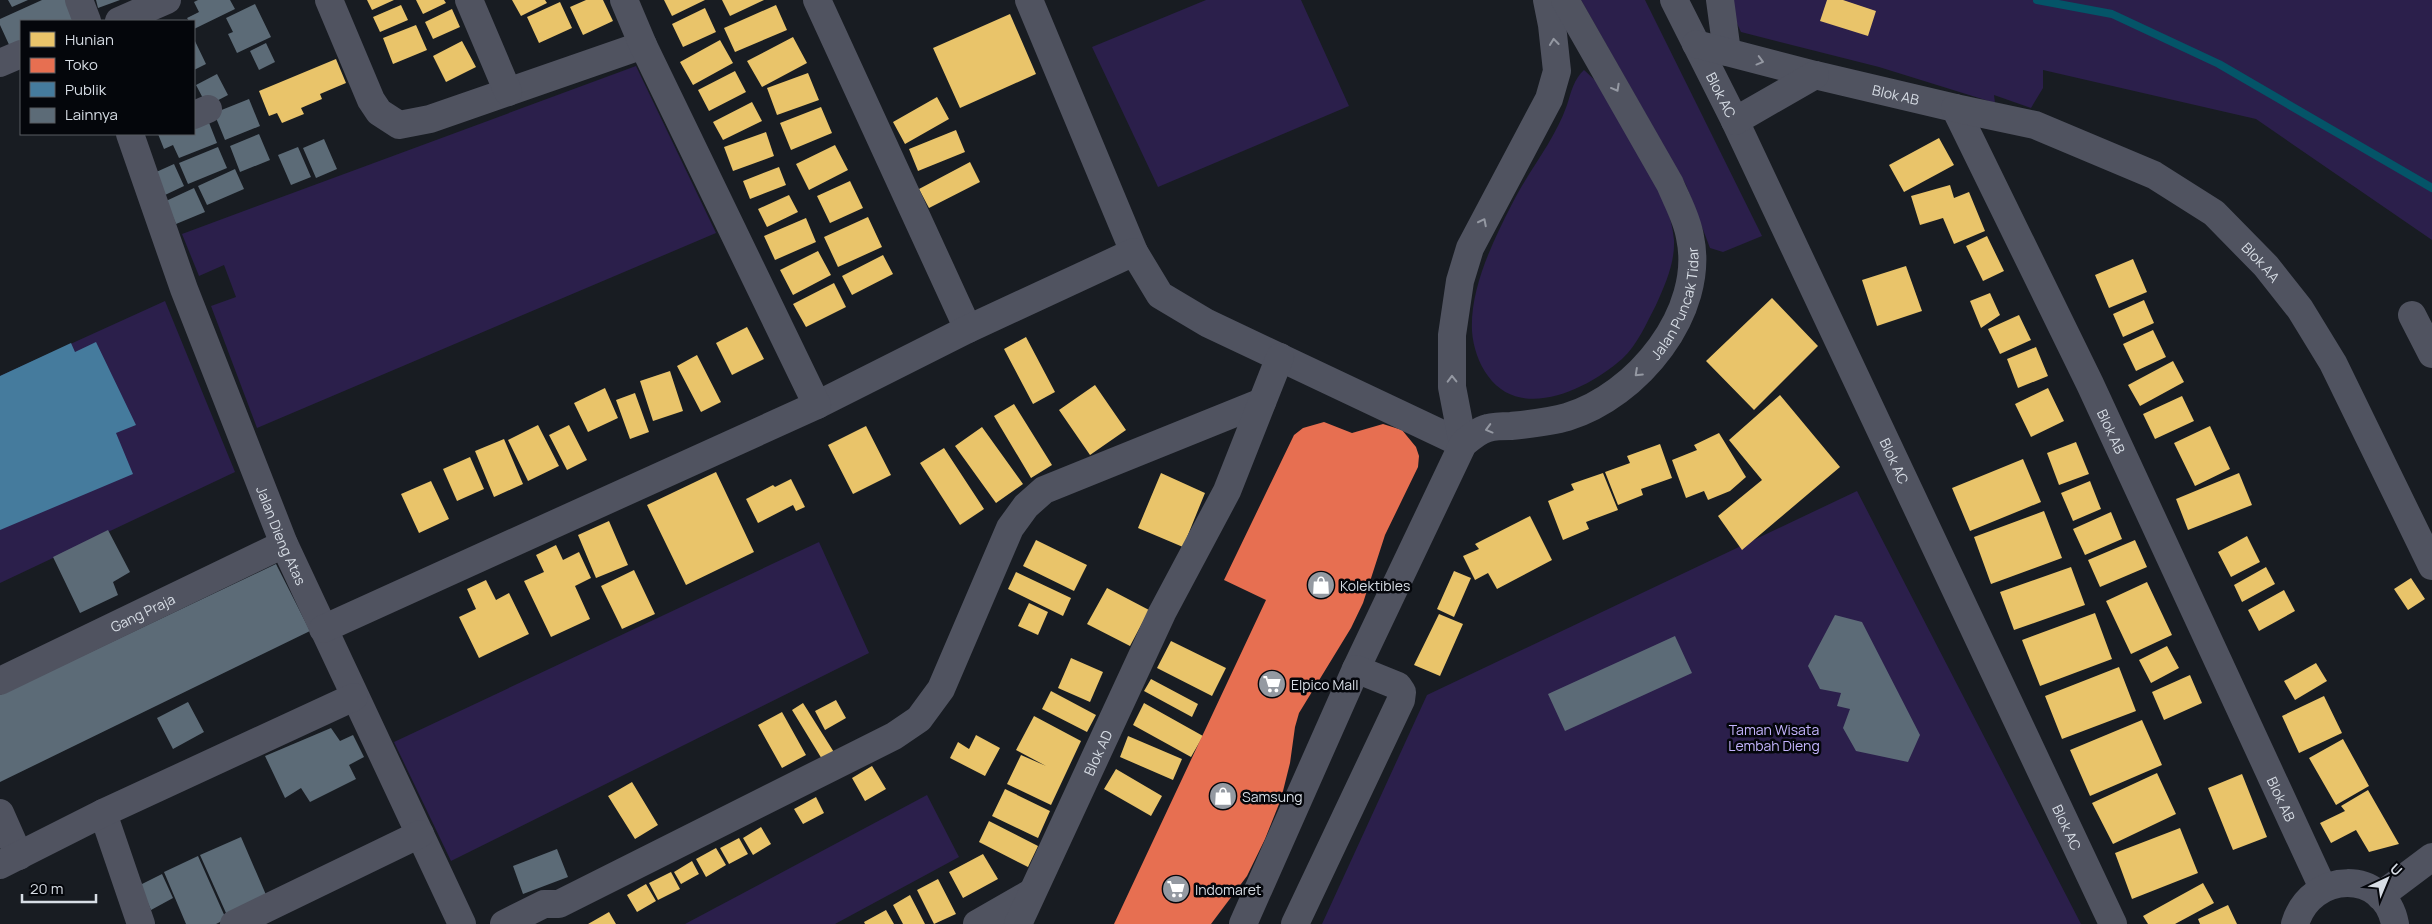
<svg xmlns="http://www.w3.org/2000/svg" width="2432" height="924" viewBox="0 0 2432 924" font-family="Manrope,sans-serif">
<rect width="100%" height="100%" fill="#181c22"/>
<path fill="#2b1f4b" d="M1206,0H1301L1349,106L1158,187L1092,47Z
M1581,0H1645L1762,236L1723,252L1710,248L1686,185Z
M1709,0H2432V240L2256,119L2043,70V88L2031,108L1994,95L1995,103L1879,67L1741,32L1732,13Z
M636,66L716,233L257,428L211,306L236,297L224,265L199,276L182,234Z
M1584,70L1597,82C1621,123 1672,194 1674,240C1675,263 1665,285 1656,305C1646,324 1638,344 1622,359C1588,389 1521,422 1488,376C1479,364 1473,347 1472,331C1470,289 1492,243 1511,206C1528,171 1554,142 1567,105C1571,92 1574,79 1584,70Z
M165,301L235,472L0,583V376Z
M1857,491L2081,924H1322L1427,695Z
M819,542L869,653L451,861L394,742Z
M927,795L959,857L835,924H685Z"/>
<path fill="#e9c46a" d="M367,0H394L372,10Z
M416,0H444L446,3L423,14Z
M512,0H545L547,3L521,16Z
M586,0H603L613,21L583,35L570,7Z
M664,0H705L672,16Z
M722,0H764L730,16Z
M1827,0H1843L1876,11L1868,36L1820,21Z
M560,2L572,28L539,43L527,17Z
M401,5L408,20L380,32L373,17Z
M776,5L787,30L735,52L724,28Z
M705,8L716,32L683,47L672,24Z
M452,9L460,27L433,39L425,22Z
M1010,14L1036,74L960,108L933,48Z
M416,25L427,50L393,64L383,38Z
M793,37L807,63L762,87L747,61Z
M720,40L733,63L693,85L680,62Z
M462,41L476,67L446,82L433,56Z
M336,59L346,83L320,94L322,99L301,108L304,114L282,123L277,113L269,116L259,91Z
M735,71L746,92L709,111L698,90Z
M808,73L819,100L777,115L767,88Z
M937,97L949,119L905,144L893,122Z
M752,102L762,121L723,140L713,122Z
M821,107L832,133L791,150L780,123Z
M956,130L965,152L918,171L909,149Z
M766,132L774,156L733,171L724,147Z
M1939,138L1954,165L1904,192L1889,165Z
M835,145L848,170L809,190L796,164Z
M970,162L980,182L929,208L919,189Z
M779,167L786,185L750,199L743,181Z
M850,181L863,208L830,223L817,196Z
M1950,185L1954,198L1969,192L1985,231L1954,244L1943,218L1920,225L1911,196Z
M789,195L798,212L767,227L758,209Z
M868,217L882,247L838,267L824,237Z
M806,218L816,242L775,260L764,236Z
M1987,236L2004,271L1983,281L1966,246Z
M818,251L831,275L793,295L780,270Z
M883,255L893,274L852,295L842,276Z
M2133,259L2147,292L2109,308L2095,275Z
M1906,266L1922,311L1877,326L1862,280Z
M834,283L846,307L806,327L793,304Z
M1990,293L2000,315L1981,328L1970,301Z
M1772,298L1818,346L1754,410L1706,361Z
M2144,300L2154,323L2123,337L2113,314Z
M2019,315L2031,340L2000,354L1988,329Z
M747,327L764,359L732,375L716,343Z
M2153,330L2166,357L2136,371L2123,344Z
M1026,337L1055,392L1033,404L1004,349Z
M2036,347L2048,376L2018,388L2007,359Z
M697,355L721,402L701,412L677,366Z
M2173,361L2184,382L2140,406L2128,385Z
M670,371L683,411L653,421L640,381Z
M1095,385L1126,430L1090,455L1059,410Z
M605,388L618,418L588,432L574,403Z
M2048,388L2064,421L2031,437L2015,404Z
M635,393L649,432L630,439L616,400Z
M1780,395L1840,467L1742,550L1718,516L1762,480L1729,440Z
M2182,396L2194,421L2155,439L2143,414Z
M1014,404L1052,465L1031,478L994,416Z
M538,425L559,466L528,481L508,440Z
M569,425L587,460L567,470L549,435Z
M866,426L891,475L853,494L828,445Z
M2210,426L2230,469L2195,486L2174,443Z
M982,427L1023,484L996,503L955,446Z
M1719,433L1746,477L1730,491L1708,500L1704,491L1686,498L1672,460L1697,450L1694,445Z
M504,439L523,484L494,497L475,451Z
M2076,442L2089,474L2059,485L2047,453Z
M1660,444L1672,478L1641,489L1643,495L1618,505L1605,472L1630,463L1627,456Z
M944,448L984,509L960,525L920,463Z
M470,457L484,489L457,501L443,469Z
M2023,459L2041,502L1970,531L1952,488Z
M716,472L754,552L686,585L647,505Z
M1161,473L1205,493L1183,547L1138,528Z
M1603,473L1618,510L1586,522L1589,529L1563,540L1548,501L1574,490L1571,484Z
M2239,473L2252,505L2188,530L2176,499Z
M791,479L805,507L796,511L793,505L758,523L746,499L773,485L775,487Z
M431,481L449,519L419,533L401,494Z
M2090,481L2101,509L2073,521L2061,493Z
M2044,511L2062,558L1991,584L1974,537Z
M2111,512L2122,539L2085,555L2073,529Z
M1530,516L1552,560L1497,589L1488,573L1475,580L1463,556L1479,549L1475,544Z
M609,521L628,565L596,578L578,535Z
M2247,536L2260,562L2231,577L2218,552Z
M1036,540L1087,565L1074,591L1023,566Z
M2135,540L2147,567L2100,587L2088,560Z
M556,545L563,560L579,552L591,578L575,586L590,619L551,637L524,581L544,572L536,555Z
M2071,567L2085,605L2014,630L2000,592Z
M2266,567L2275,584L2242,602L2234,585Z
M634,570L655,614L622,629L601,586Z
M1454,571L1471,578L1454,617L1437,609Z
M1016,572L1071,598L1063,616L1008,589Z
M2411,578L2425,599L2408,610L2394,589Z
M486,580L496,600L509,593L529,634L479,658L459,617L476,609L467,589Z
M2147,582L2172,635L2131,654L2106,601Z
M1107,588L1149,610L1130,646L1087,624Z
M2284,590L2295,611L2259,631L2248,610Z
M1029,603L1048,612L1038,635L1018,626Z
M2095,613L2112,659L2040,686L2022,640Z
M1439,614L1463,624L1440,676L1414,665Z
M1171,641L1226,668L1212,696L1157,668Z
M2167,646L2179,668L2151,683L2139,660Z
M1071,658L1103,672L1090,702L1058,688Z
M2316,663L2327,681L2295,700L2284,681Z
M2119,667L2136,711L2062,739L2045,696Z
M2190,675L2202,703L2164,720L2152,692Z
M1151,679L1198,704L1192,717L1144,691Z
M1051,691L1096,715L1087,732L1042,709Z
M2324,696L2342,733L2299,753L2282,716Z
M836,700L846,718L825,730L815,711Z
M803,703L837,757L825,764L792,710Z
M1144,703L1203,736L1191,757L1133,725Z
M782,712L806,755L782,768L758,725Z
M1034,716L1081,741L1051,805L1007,784L1021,755L1046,766L1016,750Z
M2142,720L2162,765L2090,796L2070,750Z
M976,735L1000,748L985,776L950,758L958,742L969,749Z
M1128,736L1182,759L1173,780L1120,757Z
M2343,739L2369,786L2336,805L2309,758Z
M872,766L886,789L865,801L852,778Z
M1116,769L1162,796L1151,816L1104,789Z
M2157,773L2176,814L2113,844L2092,803Z
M2242,774L2267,837L2233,850L2208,788Z
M632,782L658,825L635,839L608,796Z
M1005,789L1050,811L1038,838L992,816Z
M2368,790L2399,844L2369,852L2356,830L2331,843L2320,823L2345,811L2341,806Z
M816,797L824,813L803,824L794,809Z
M989,821L1038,846L1028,867L979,842Z
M761,827L771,844L753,855L743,838Z
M2180,828L2198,873L2132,899L2115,853Z
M739,838L748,854L729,864L720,848Z
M716,848L726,865L706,877L696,859Z
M983,854L998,879L963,898L949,872Z
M692,861L699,874L681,884L674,872Z
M671,872L680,889L658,900L649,883Z
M938,879L956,914L934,924L917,890Z
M2203,883L2214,903L2175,924H2148L2143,916Z
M646,884L656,901L637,912L627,895Z
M910,895L925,924H903L893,905Z
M2228,905L2237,924H2200L2198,919Z
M886,910L894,924H865L864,922Z
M609,912L616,924H588Z"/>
<path fill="#e76f51" d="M1324,422L1352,433L1383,424L1402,430L1416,447L1419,456L1418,467L1385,535L1363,603L1351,628L1299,713L1295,727L1290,763L1281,799L1265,839L1247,876L1211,924H1114L1266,600L1224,580L1294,435L1303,428Z"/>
<path fill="#457b9d" d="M96,342L136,425L116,433L133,474L0,530V376L71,343L75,352Z"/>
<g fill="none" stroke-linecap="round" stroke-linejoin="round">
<path stroke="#045468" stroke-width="8" d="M2037,0L2112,14L2219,64L2432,188"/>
</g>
<path fill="#5c6b77" d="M8,0H28L12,7Z
M42,0H67L76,19L71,21H21V44L11,49L0,25V19Z
M96,0H120L98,8Z
M198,0H230L235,9L194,29V21H189L187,18L199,12L194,2Z
M255,4L271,37L237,53L228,34L233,32L226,18Z
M194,39L206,64L194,70Z
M266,43L275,62L259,70L250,51Z
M217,74L228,95L207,106L196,85Z
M249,99L260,126L225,140L214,113Z
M206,115L217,143L179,158L173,145L164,149L158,134H194V120Z
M259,134L270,160L240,172L230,146Z
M324,139L337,169L316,178L303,148Z
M218,147L227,168L188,184L179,163Z
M298,147L311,177L291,185L278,155Z
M174,164L184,186L165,195L154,173Z
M235,169L244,189L207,205L198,186Z
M194,188L205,212L176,224L166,201Z
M108,530L130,572L113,582L118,595L80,613L53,557Z
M276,564L310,631L0,782V695Z
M1835,615L1862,622L1920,735L1908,762L1856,751L1843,728L1850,709L1837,706L1841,693L1820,689L1808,666Z
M1675,636L1692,673L1565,731L1548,694Z
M188,702L204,732L173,749L157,718Z
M331,728L340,741L353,735L364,757L349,765L356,779L310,802L301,788L285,798L265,756Z
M241,837L270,904L230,922L200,855Z
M557,849L568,877L523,894L513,866Z
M198,856L226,919L216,924H186L164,872Z
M162,874L173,898L151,910L140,885Z"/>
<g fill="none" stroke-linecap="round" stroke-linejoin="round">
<g stroke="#505360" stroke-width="28">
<path d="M79,0L87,21"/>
<path d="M329,0L371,100L379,112L399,125L430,119L643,45"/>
<path d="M469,0L508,92"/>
<path d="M817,0L968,329"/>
<path d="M1029,0L1134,252"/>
<path id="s1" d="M1674,0L1735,121L2113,924"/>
<path d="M1720,0L1727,52"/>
<path d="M119,21L167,0"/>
<path id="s2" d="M1696,44L1815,75L1955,108L2090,384L2323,888"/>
<path d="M0,63L21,54"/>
<path id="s3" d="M1955,108L2035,125L2154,175L2214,213L2266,266L2300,309L2333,363L2432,566"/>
<path d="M194,115L208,109"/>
<path d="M1735,121L1815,75"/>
<path id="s4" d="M130,134L184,289L284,544L462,924"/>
<path d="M2412,315L2432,354"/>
<path d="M817,405L968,329L1134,252L1160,295L1207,323L1463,444"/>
<path d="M1463,444L1452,387V335L1460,281L1470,248L1549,99L1557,71L1552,25L1547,0"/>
<path d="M323,629L817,405L643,45L624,0"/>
<path id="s5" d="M0,681L284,544"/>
<path d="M0,813L19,856"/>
<path d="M103,813L141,924"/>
<path d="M0,865L103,813L354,697"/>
<path d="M2380,896L2432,857"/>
<path d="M234,924L420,834"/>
<path d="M504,924L544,904H559L894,736L919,719L941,689L1010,528L1026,506L1044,490L1262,402"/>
<path d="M977,924L1031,893"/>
<path id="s6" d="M1018,924L1162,613L1227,491L1280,357"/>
<path id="s7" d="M1243,924L1356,669L1463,444C1470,438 1479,430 1488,428C1495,426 1504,426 1511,426C1529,424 1550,422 1567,417C1637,396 1706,312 1690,237C1687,218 1677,201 1670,184L1565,0"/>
<path d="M1295,924L1401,700L1402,692L1398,686L1356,669"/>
<path d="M2295,924C2311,870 2385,869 2395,924"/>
</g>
</g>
<defs><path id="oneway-chevron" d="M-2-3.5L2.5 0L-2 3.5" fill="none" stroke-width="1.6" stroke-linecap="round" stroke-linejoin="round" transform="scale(1.25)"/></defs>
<g stroke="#9498a2">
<use href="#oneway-chevron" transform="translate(1554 42) rotate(-96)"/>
<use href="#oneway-chevron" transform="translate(1760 61) rotate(15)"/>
<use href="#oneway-chevron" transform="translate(1616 88) rotate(61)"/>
<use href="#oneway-chevron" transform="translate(1483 222) rotate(-63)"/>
<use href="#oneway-chevron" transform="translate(1638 373) rotate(137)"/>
<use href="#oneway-chevron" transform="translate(1452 379) rotate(-91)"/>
<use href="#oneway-chevron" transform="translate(1489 429) rotate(165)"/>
</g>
<defs>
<g id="shop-disc" transform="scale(1.4375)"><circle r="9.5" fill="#9499a1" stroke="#04060b"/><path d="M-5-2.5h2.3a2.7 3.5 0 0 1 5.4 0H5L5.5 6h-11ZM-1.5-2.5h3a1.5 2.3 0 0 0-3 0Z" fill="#fff"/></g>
<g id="supermarket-disc" transform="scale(1.4375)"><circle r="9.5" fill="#9499a1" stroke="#04060b"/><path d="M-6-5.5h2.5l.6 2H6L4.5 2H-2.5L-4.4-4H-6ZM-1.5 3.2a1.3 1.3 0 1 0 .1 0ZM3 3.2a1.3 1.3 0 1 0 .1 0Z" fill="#fff"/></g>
</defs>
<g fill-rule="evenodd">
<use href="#shop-disc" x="1321" y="585"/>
<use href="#supermarket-disc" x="1272" y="684"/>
<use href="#shop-disc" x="1223" y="796"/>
<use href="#supermarket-disc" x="1176" y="889"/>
</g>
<g text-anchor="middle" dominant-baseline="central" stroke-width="5" stroke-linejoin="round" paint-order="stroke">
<g font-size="14" fill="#d7dde5" stroke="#04060b">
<text stroke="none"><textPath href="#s2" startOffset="206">Blok AB</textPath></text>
<text stroke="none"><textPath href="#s1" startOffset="106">Blok AC</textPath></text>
<text stroke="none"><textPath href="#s3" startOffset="350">Blok AA</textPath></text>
<text stroke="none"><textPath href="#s7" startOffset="804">Jalan Puncak Tidar</textPath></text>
<text stroke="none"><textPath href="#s2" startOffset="626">Blok AB</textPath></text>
<text stroke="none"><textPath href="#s1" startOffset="511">Blok AC</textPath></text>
<text stroke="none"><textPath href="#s4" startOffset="429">Jalan Dieng Atas</textPath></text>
<text stroke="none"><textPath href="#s5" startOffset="158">Gang Praja</textPath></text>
<text stroke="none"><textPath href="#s6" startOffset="189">Blok AD</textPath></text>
<text stroke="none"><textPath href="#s2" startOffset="1031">Blok AB</textPath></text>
<text stroke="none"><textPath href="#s1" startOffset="916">Blok AC</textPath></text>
</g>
<g font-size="14" fill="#d7dde5" stroke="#04060b" text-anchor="start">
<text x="1340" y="585">Kolektibles</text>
<text x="1291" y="684">Elpico Mall</text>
<text x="1242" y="796">Samsung</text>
<text x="1195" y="889">Indomaret</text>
</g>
<g font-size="14" fill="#c4b4fd" stroke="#04060b">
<text x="1774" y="729">Taman Wisata<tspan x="1774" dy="16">Lembah Dieng</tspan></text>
</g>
</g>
<rect x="20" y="20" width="175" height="115" fill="#04060b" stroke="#585c62"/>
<rect x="30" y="32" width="25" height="15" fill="#e9c46a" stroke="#585c62"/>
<text x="65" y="45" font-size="15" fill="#d7dde5">Hunian</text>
<rect x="30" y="58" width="25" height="15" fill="#e76f51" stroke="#585c62"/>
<text x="65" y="70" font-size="15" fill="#d7dde5">Toko</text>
<rect x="30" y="82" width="25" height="15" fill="#457b9d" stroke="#585c62"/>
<text x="65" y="95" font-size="15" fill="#d7dde5">Publik</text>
<rect x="30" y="108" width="25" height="15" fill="#5c6b77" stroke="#585c62"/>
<text x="65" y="120" font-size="15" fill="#d7dde5">Lainnya</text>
<g transform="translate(2387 879) rotate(44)" stroke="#04060b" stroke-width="4" paint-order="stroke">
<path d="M0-4L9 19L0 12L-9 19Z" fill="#d7dde5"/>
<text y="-8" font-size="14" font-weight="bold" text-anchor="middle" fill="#d7dde5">U</text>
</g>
<path d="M22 894v8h74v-8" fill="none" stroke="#d7dde5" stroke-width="2.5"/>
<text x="30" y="894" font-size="15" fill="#d7dde5" stroke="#04060b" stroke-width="4" paint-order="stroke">20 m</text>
</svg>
